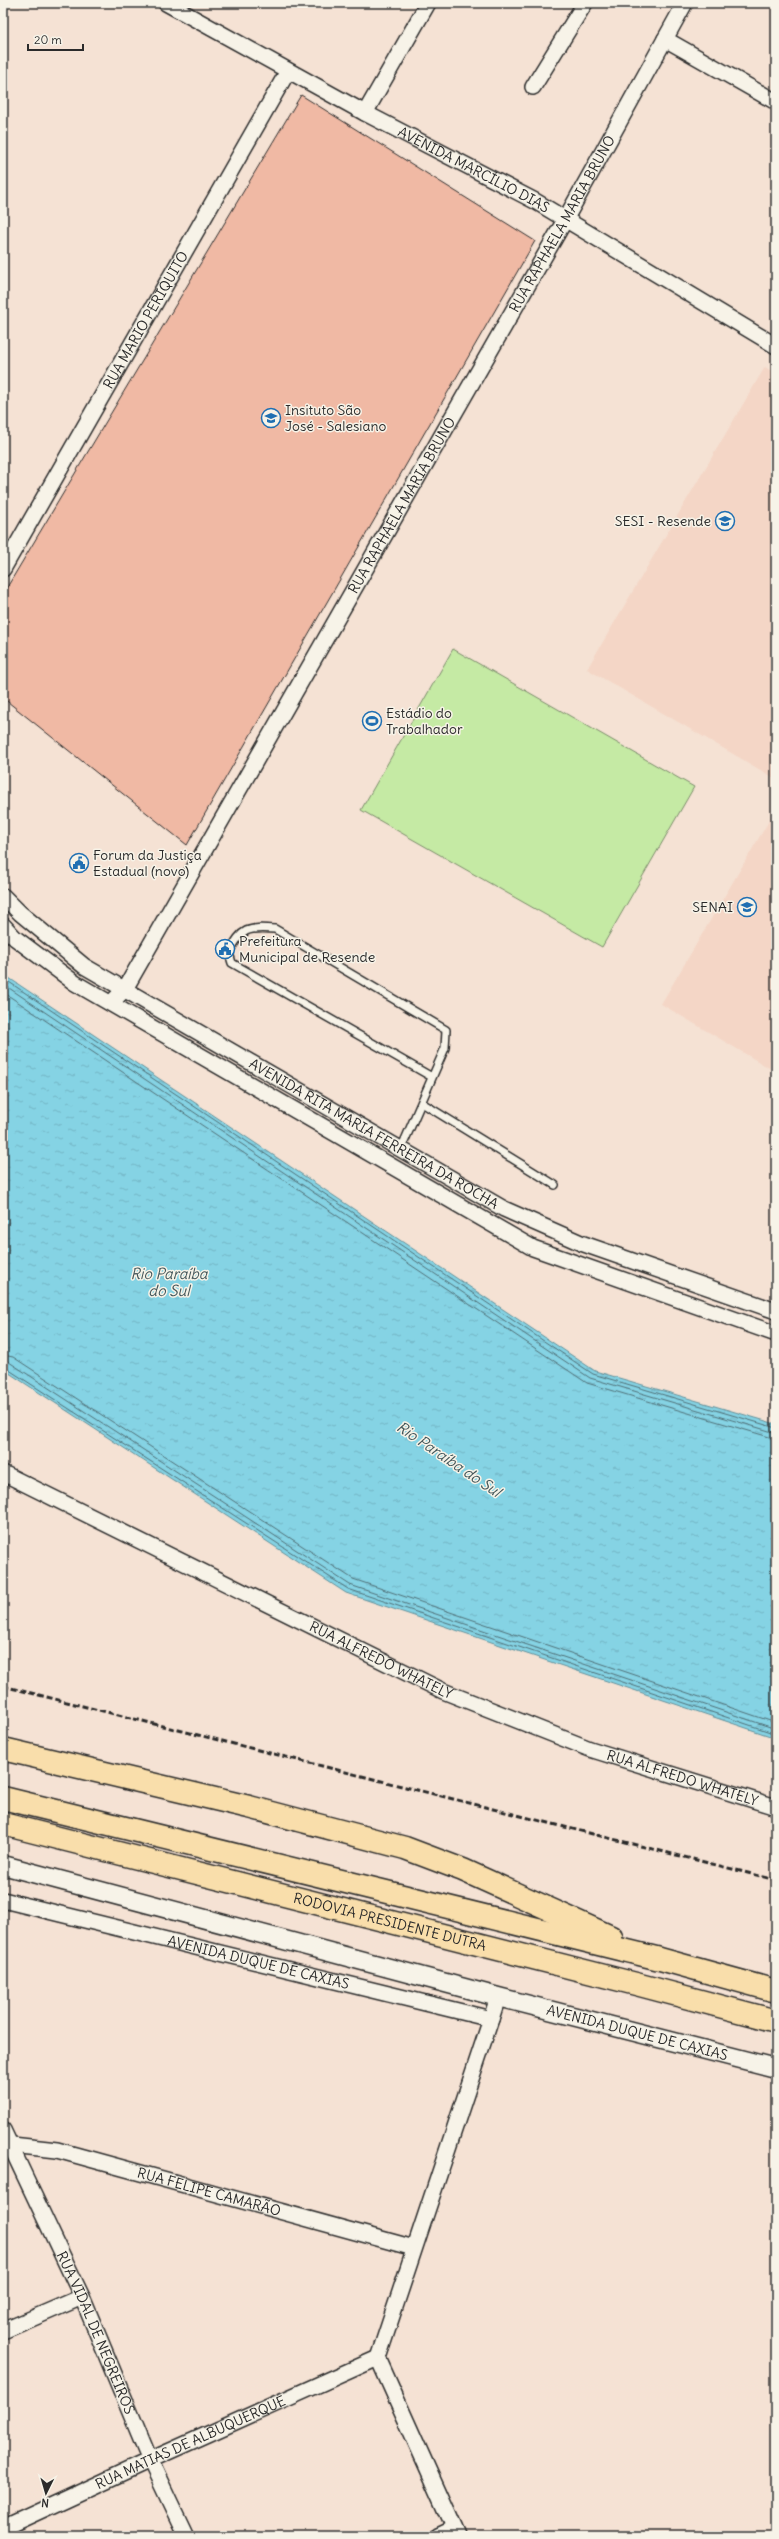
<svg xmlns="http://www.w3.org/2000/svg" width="779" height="2539" viewBox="0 0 779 2539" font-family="Delius,sans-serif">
<defs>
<pattern id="water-ripples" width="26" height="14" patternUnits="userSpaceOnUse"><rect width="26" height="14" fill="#85d3e4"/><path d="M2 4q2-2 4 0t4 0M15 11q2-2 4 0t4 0" fill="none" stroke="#73b5c4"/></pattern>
</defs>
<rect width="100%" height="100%" fill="#f5e2d4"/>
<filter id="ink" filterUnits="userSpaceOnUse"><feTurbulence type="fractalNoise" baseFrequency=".025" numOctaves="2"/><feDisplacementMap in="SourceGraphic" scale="8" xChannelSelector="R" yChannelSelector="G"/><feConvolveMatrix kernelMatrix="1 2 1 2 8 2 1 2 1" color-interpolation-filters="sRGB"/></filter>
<g filter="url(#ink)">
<path fill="#f4d6c6" d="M765,367L776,374V779L587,669Z
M776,809V1072L661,1004Z"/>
<path fill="#c5eaa4" stroke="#788a68" d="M453,649L694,787L602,947L361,810Z"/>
<path fill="url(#water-ripples)" stroke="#61909a" d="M3,974L595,1371L776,1424V1738L346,1593L3,1369Z"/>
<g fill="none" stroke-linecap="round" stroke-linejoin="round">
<path stroke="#4f6e75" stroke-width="1" d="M3,978L593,1374L776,1428
M3,984L590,1378L776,1433
M3,992L587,1383L776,1439
M3,1355L13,1357L353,1579L776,1723
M3,1361L9,1362L350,1585L776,1729
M3,1366L348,1589L776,1734"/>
</g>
<path fill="#f0b9a4" stroke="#2b2b2b" d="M301,95L535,241L187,845L3,698V594Z"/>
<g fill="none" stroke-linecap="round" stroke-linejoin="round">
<g stroke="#2b2b2b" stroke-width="10">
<path id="service" d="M422,1103L555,1185
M401,1149L445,1048L446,1030L275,929C248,927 241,928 229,953L232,963L432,1077"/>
</g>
<g stroke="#2b2b2b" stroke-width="18">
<g id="minor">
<path id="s1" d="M166,3L365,113L535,201L776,346"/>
<path d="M665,39L776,102"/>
<path d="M533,87L585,3"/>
<path d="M365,113L428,3"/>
<path id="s2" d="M3,569L288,71"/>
<path id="s3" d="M3,896L20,913L84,966L504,1209L581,1243L776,1311"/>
<path d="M3,925L15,938L75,983L533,1248L776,1334"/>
<path id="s4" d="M111,1003L125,989L565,220L685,3"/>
<path id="s5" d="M3,1473L443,1691L590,1749L776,1807"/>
<path id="s6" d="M3,1900L491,2019L498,1997"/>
<path id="s7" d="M3,2130L82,2297L150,2460L186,2536"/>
<path id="s8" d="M3,2144L57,2150L414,2248"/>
<path d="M3,2331L82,2297"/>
<path id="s9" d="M3,2528L150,2460L378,2358"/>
<path d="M437,2536L454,2528"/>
<path d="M458,2536L378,2358L491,2019"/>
</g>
</g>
<g stroke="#2b2b2b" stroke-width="21">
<g id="tertiary">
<path id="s10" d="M3,1865L498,1997L776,2068"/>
</g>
</g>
<g stroke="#2b2b2b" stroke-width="25">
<g id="motorway">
<path d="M3,1749L249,1807L405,1848L463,1870L611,1937"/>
<path d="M3,1798L660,1959L776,1991"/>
<path id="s11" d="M3,1824L636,1984L776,2021"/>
</g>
</g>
<use href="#service" stroke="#f7f3e8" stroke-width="7"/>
<use href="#minor" stroke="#f7f3e8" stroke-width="15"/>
<use href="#tertiary" stroke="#f7f3e8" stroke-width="18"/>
<use href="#motorway" stroke="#f9deab" stroke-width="22"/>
<path stroke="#2b2b2b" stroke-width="3" stroke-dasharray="6 3" stroke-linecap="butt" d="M3,1686L776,1880"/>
</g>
</g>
<defs>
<g id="school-ring" transform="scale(1)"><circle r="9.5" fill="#f7f3e8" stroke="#1f6fb2" stroke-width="1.5"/><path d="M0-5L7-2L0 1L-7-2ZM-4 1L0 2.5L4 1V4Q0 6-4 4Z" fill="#1f6fb2"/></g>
<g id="stadium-ring" transform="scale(1)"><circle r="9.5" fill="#f7f3e8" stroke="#1f6fb2" stroke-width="1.5"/><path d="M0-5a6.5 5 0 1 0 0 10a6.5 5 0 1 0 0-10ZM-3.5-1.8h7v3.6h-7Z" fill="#1f6fb2"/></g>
<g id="civic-ring" transform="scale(1)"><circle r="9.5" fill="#f7f3e8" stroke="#1f6fb2" stroke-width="1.5"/><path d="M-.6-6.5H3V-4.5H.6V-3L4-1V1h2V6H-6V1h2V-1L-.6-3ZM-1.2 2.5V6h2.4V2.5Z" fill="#1f6fb2"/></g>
<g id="university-ring" transform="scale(1)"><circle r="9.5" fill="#f7f3e8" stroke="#1f6fb2" stroke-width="1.5"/><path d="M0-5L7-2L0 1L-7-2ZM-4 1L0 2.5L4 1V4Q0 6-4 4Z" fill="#1f6fb2"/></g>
</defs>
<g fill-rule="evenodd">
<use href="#school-ring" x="271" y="418"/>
<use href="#school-ring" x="725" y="521"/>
<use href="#stadium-ring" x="372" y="721"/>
<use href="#civic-ring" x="79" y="863"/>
<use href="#university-ring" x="747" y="907"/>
<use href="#civic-ring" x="225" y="949"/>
</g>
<g text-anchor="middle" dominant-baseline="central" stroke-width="3" stroke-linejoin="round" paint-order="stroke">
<g font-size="14" fill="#2b2b2b" stroke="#f7f3e8">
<text stroke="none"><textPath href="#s1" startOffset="350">AVENIDA MARCÍLIO DIAS</textPath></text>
<text stroke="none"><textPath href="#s4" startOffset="901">RUA RAPHAELA MARIA BRUNO</textPath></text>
<text stroke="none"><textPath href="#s2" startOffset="287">RUA MARIO PERIQUITO</textPath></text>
<text stroke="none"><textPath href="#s4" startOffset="577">RUA RAPHAELA MARIA BRUNO</textPath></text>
<text stroke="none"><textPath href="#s3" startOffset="442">AVENIDA RITA MARIA FERREIRA DA ROCHA</textPath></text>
<text stroke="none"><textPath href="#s5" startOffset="422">RUA ALFREDO WHATELY</textPath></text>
<text stroke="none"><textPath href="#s5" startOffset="746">RUA ALFREDO WHATELY</textPath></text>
<text stroke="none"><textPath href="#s11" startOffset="399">RODOVIA PRESIDENTE DUTRA</textPath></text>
<text stroke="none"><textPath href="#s6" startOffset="263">AVENIDA DUQUE DE CAXIAS</textPath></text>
<text stroke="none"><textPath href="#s10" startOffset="656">AVENIDA DUQUE DE CAXIAS</textPath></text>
<text stroke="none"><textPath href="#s8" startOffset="212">RUA FELIPE CAMARÃO</textPath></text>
<text stroke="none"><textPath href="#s7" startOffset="223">RUA VIDAL DE NEGREIROS</textPath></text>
<text stroke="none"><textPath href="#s9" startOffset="206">RUA MATIAS DE ALBUQUERQUE</textPath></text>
</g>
<g font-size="14" fill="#2b2b2b" stroke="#f7f3e8" text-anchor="start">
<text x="285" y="410">Insituto São<tspan x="285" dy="16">José - Salesiano</tspan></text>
<text x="711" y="521" text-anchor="end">SESI - Resende</text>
<text x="386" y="713">Estádio do<tspan x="386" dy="16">Trabalhador</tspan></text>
<text x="93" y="855">Forum da Justiça<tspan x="93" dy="16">Estadual (novo)</tspan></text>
<text x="733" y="907" text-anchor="end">SENAI</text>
<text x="239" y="941">Prefeitura<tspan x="239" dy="16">Municipal de Resende</tspan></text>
</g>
<g font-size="15" font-style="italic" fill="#425559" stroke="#f7f3e8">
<text x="169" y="1273">Rio Paraíba<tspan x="169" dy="17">do Sul</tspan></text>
<text transform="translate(449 1459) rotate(34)">Rio Paraíba do Sul</text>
</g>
</g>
<rect width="779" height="2539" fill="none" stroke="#f7f3e8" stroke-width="16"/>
<rect x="8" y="8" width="763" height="2523" fill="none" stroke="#2b2b2b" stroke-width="1.5" filter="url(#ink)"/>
<g transform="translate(46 2493) rotate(185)" stroke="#f7f3e8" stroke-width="3" paint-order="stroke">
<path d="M0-3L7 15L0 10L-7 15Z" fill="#2b2b2b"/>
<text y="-6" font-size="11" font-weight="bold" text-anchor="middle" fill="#2b2b2b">N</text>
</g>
<path d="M28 44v6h55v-6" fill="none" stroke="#2b2b2b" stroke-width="2"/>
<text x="34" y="44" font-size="12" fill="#2b2b2b" stroke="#f7f3e8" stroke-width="3" paint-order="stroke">20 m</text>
</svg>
